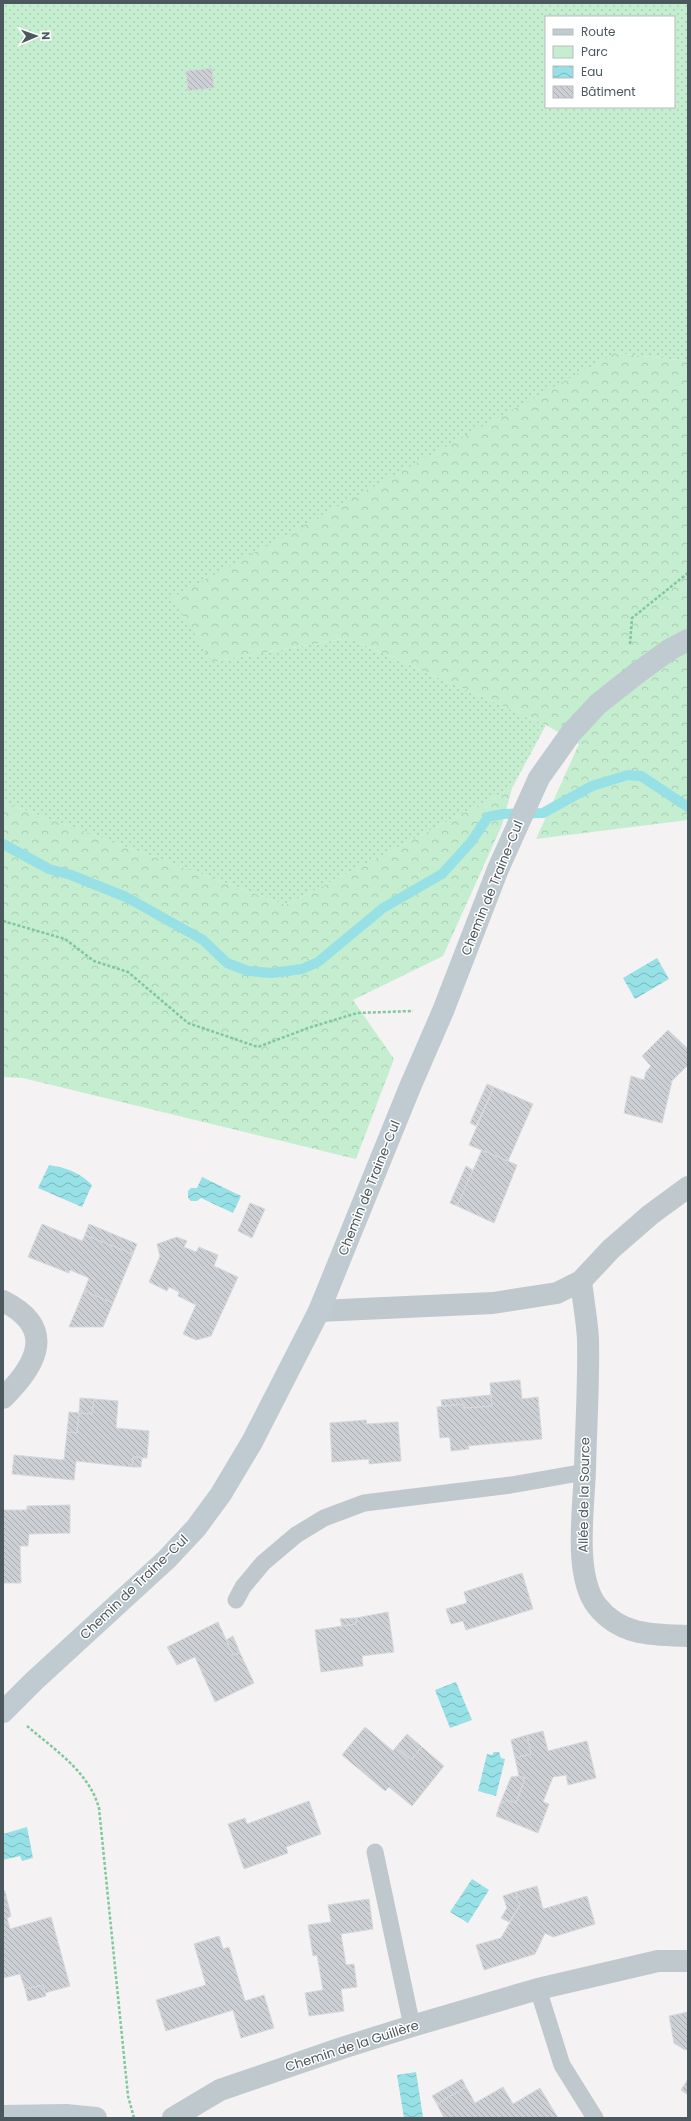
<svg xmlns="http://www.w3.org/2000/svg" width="691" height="2121" viewBox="0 0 691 2121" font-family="Poppins,sans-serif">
<defs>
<pattern id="green-dots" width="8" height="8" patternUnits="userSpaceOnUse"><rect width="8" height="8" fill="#c5edcf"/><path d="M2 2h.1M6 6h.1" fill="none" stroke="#abcdb4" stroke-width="1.8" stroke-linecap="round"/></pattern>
<pattern id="forest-crowns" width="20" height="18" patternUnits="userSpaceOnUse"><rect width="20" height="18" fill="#c5edcf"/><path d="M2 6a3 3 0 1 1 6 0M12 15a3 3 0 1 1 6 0" fill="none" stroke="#abcdb4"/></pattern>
<pattern id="water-waves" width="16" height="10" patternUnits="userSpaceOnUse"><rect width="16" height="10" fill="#96e0e6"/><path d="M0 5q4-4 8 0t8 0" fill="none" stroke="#7cb8be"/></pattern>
<pattern id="building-back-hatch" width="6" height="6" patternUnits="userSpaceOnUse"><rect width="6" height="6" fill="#ccd0d4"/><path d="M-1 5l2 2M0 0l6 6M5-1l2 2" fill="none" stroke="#a8acaf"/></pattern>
</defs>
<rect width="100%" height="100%" fill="#f4f2f2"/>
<path fill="url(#green-dots)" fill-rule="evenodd" d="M3,3H688V361L615,353L212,662L348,638L546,725L512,788L286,905L3,802ZM546,17H674V107H546Z"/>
<path fill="url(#forest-crowns)" d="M615,353L688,361V820L536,839L579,744L546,725L348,638L212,662L172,598Z
M512,788L502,825L443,956L353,1000L394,1059L356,1159L23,1078L3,1077V802L286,905Z"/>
<path fill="url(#water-waves)" d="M657,958L669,979L635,999L623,978Z
M49,1165C67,1168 79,1172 92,1185L82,1207L38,1188Z
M202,1177L241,1196L233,1213L201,1198L197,1201H191L188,1198V1191L191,1188H197Z
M456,1682L472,1720L450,1728L435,1690Z
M494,1752H499L501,1758L505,1759L496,1796L478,1791L487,1754L492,1755Z
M27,1827L33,1858L22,1861L20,1856L3,1860V1834Z
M472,1879L489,1890L468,1923L450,1912Z
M416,2072L423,2117L404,2118L397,2075Z"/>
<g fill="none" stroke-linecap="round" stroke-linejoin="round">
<path stroke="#96e0e6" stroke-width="10" d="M3,844L49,869L71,875L126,897L203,940L227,963L248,971L272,973L302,969L318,962L383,908L442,874L471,842L488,817L502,814L543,813L592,786L628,775L641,776L688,807"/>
</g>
<path fill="url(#building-back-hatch)" stroke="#d6d9dc" d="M212,68L214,88L188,91L186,71Z
M668,1030L688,1049V1065L672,1081L662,1123L624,1113L631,1076L644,1080L646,1072L651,1066L642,1056Z
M487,1084L494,1087L476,1126L470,1123Z
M494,1087L533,1104L508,1161L469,1145Z
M482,1150L517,1165L494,1223L457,1206Z
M466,1166L473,1170L457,1206L450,1203Z
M250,1203L265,1209L252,1238L238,1231Z
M42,1224L82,1241L85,1235L133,1254L113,1303L84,1291L89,1278L70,1270L69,1273L28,1257Z
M89,1224L137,1244L133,1254L85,1235Z
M177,1237L187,1241L184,1247L196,1252L199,1247L218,1255L214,1266L238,1277L211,1336L196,1340L183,1334L196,1305L178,1296L179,1292L169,1287L167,1291L149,1282L160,1256L157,1244Z
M84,1291L113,1303L103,1327H69Z
M520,1380L522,1399L538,1397L542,1439L468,1446L469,1449L451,1451L450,1439L448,1437L440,1438L437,1407L464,1404V1408L492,1406L490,1383Z
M491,1395L492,1406L464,1408V1404L442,1406L441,1400Z
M80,1398L94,1399L92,1414L79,1413Z
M94,1399L118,1401L116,1428L149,1431L147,1458L133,1457L132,1467L76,1461L74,1480L12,1474L14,1455L64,1460L67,1432L77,1433L79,1413L92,1414Z
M69,1412L79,1413L77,1433L67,1432Z
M366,1420L367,1424L398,1422L401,1461L369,1464V1459L332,1462L330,1423Z
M133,1457H142L141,1467H132Z
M70,1505V1533L29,1534L28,1546H20L21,1583H3V1510H27V1506Z
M522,1573L533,1609L466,1630L463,1621L451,1624L446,1609L467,1603L464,1592Z
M388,1612L394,1652L362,1656L363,1666L321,1672L315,1630L356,1624V1618Z
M356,1618V1624L342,1626L340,1619Z
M218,1622L233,1655L240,1653L254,1683L215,1702L195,1657L177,1665L167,1647Z
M233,1636L240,1653L233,1655L226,1640Z
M365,1727L393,1751L396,1747L411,1760L422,1747L444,1766L412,1806L389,1787L385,1791L342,1755Z
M543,1731L548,1751L587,1741L596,1778L568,1785L566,1775L553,1777L543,1802L549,1804L538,1833L496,1816L500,1804L507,1800L516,1803L525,1778L519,1776L515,1758L531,1754L527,1735Z
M407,1734L422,1747L411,1760L396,1747Z
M527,1735L531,1754L515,1758L511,1740Z
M519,1776L525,1778L516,1803L507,1800L500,1804L511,1777Z
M309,1801L321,1834L286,1847L288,1853L244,1869L228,1824L245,1818L247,1824Z
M537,1886L543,1909L587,1896L595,1924L553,1937L545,1933L535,1954L484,1970L476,1945L501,1938L520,1905L515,1892Z
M3,1890L5,1891L11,1916L7,1918L10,1929L51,1917L70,1986L45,1993L43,1985L25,1989L20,1974L3,1978Z
M515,1892L520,1905L509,1922L501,1918L507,1908L503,1896Z
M369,1899L373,1929L341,1934L346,1965L354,1964L357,1987L341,1989L344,2011L309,2016L305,1993L323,1990L317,1955L313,1956L308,1925L331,1922L328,1905Z
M219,1936L223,1949L229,1947L245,2001L264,1995L274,2028L241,2038L233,2010L166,2031L156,2000L206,1985L194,1944Z
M43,1985L46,1996L28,2001L25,1989Z
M688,2012V2049L685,2050L674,2043L669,2016Z
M462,2079L466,2087L437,2104L432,2096Z
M688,2079V2095L681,2090Z
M466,2087L475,2103L503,2087L513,2104L540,2088L558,2118H444L437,2104Z"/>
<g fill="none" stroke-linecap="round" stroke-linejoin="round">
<path stroke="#7fc89a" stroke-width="2.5" stroke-dasharray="3 2" stroke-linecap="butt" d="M630,644L632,618L688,573
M3,921L65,939L94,961L128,972L188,1023L258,1047L308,1028L357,1013L413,1011
M27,1726C55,1750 89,1772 99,1808L128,2096L134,2118"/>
<path stroke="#bfc8cd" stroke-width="17" d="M236,1600L243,1587L263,1563L296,1535L324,1518L364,1503L511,1485L585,1472
M375,1852L412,2026
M538,1989L562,2065L595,2118"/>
<path stroke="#bfc8cd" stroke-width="22" d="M581,1281C583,1300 587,1320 588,1339C589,1382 586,1426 585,1469C584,1507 573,1575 597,1606C621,1636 653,1635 688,1636
M3,1301C57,1328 37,1365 3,1398
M319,1311L493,1303L557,1293L581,1281L611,1249L650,1215L688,1187
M173,2118L220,2090L342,2048L412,2026L538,1989L658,1961H688"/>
<path stroke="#bfcbd1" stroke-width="22" d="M3,1712L34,1681L167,1559L196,1528L221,1494L252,1442L319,1311L410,1087L443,1011L498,869L539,778L571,733L598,704L636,674L669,650L688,640
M3,2116L66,2115L96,2118"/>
</g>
<g text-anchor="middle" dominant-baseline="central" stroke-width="3" stroke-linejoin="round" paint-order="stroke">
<g font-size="13" fill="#4b585e" stroke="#fff">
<text transform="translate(492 888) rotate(-68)">Chemin de Traine-Cul</text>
<text transform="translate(369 1188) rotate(-68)">Chemin de Traine-Cul</text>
<text transform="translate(584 1495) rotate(-89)">Allée de la Source</text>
<text transform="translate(134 1587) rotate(-44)">Chemin de Traine-Cul</text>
<text transform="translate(352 2046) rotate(-18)">Chemin de la Guillère</text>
</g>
</g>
<rect width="691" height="2121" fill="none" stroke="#4b585e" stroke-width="8"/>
<rect x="545" y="16" width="130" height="92" fill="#ffffff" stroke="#b7bcbf"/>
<rect x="553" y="29" width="20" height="6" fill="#bfcbd1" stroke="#b7bcbf"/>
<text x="581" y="36" font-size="12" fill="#4b585e">Route</text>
<rect x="553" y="46" width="20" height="12" fill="#c5edcf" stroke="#b7bcbf"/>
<text x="581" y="56" font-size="12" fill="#4b585e">Parc</text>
<rect x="553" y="66" width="20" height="12" fill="url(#water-waves)" stroke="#b7bcbf"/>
<text x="581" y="76" font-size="12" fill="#4b585e">Eau</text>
<rect x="553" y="86" width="20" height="12" fill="url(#building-back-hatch)" stroke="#b7bcbf"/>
<text x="581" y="96" font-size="12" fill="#4b585e">Bâtiment</text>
<g transform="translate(36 36) rotate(88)" stroke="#ffffff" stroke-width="3" paint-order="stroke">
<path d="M0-3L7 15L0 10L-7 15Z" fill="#4b585e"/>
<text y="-6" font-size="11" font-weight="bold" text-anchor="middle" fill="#4b585e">N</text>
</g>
</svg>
